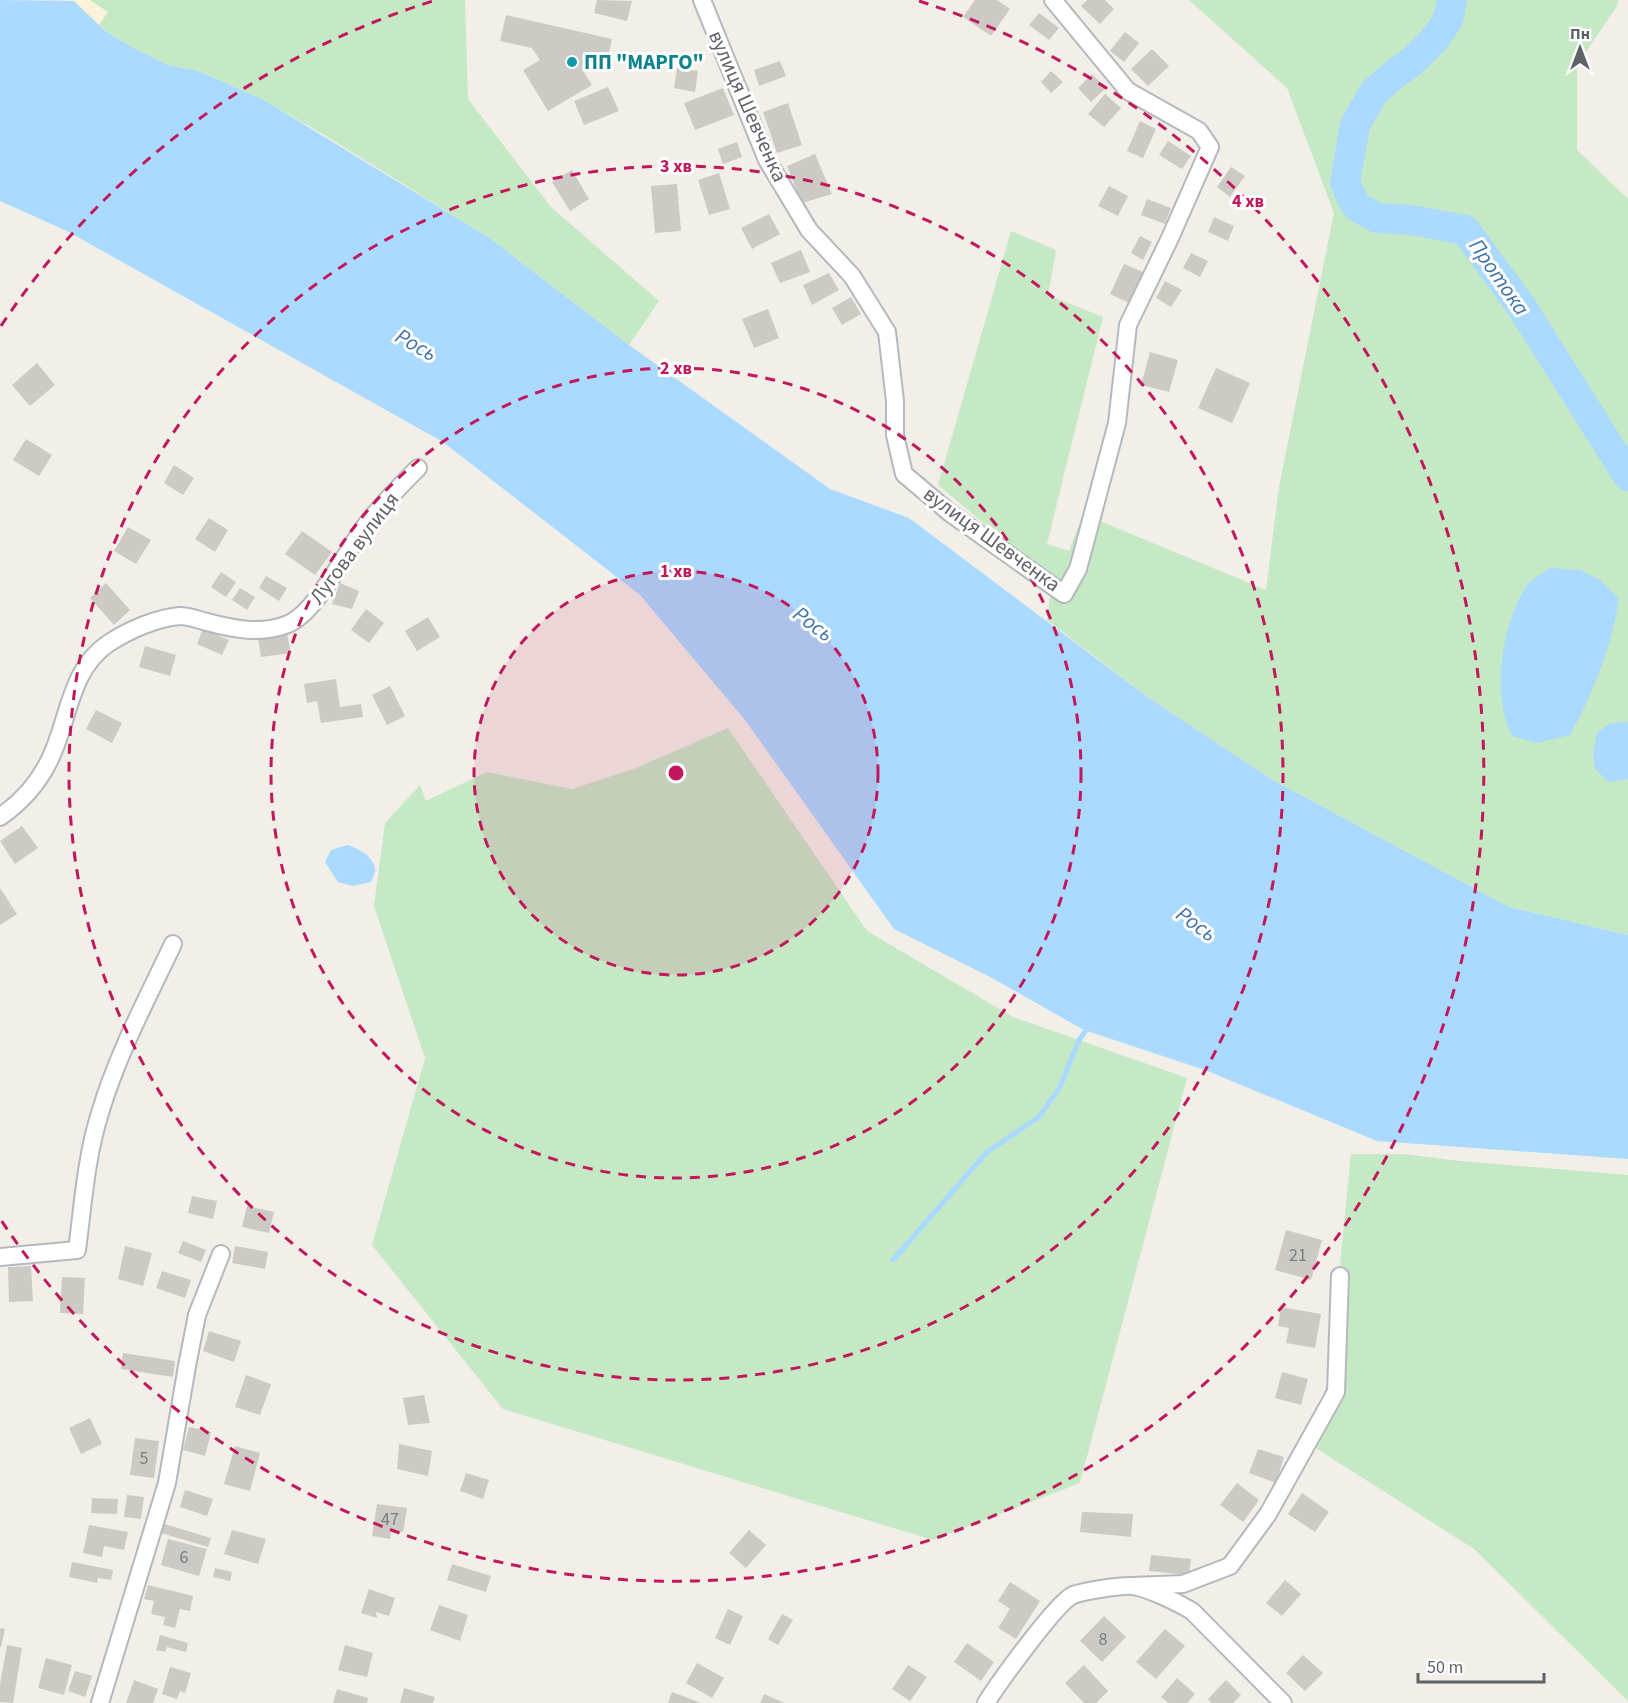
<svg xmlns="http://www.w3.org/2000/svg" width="1628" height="1703" viewBox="0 0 1628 1703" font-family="'Source Sans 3',sans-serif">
<rect width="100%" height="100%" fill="#f1efe8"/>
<path fill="#c5e8c5" d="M72,0H465L468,99L551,207L659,301L629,345L488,237L331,139L264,100L198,71L168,65L137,50L105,31Z
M1189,0H1618L1617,6L1577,65V150L1628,199V935L1509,907L1271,779L1149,698L1047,620L1052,580L938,485L1011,231L1056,250L1048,295L1103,317L1047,544L1069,551L1083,514L1266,590L1279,487L1334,213L1287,88Z
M728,728L867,931L1013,1017L1187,1078L1080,1483L933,1540L503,1409L372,1245L425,1058L374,906L385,823L420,785L426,801L487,772L572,789L636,768Z
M1351,1154H1403L1460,1161L1628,1175V1701L1474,1549L1308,1443L1329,1376Z"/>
<path fill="#fbf3d9" d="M72,0H90L108,12L99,25Z"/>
<path fill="#aadaff" d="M0,0L74,1L105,31L137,50L168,65L198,71L264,100L488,237L629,345L830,489L909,518L1149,698L1271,779L1509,907L1628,935V1159L1377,1141L1205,1070L1084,1030L992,978L894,929L745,720L640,595L443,442L67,231L0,201Z
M1550,568L1580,570L1600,580L1619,599C1612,645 1593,694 1570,735L1537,743L1512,736C1491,696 1502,626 1525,588C1530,580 1542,574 1550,568Z
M1628,722V779L1609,782L1595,769L1593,753L1597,733L1610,723Z
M347,845C358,848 377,858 375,872C374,876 372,879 371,882L353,886L338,882L325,862L331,850Z"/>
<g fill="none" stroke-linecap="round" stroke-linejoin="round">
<path stroke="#aadaff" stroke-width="5" d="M893,1260L987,1152L1039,1117L1060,1087L1079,1040L1089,1026"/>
<path stroke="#aadaff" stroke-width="30" d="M1452,0L1448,20L1433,41L1414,60L1396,73L1374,92L1355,125L1345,183L1356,206L1377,218L1411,220L1465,230L1521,306L1628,476"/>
</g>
<path fill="#cccac5" d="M597,0L632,1L627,21L594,13Z
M975,0H997L1010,9L991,36L963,17Z
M1087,0H1105L1114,9L1100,24L1081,6Z
M1039,13L1059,28L1049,40L1029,25Z
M506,15L612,39L605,70L592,64L582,69L592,85L548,111L523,70L540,60L532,48L500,41Z
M1125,32L1139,43L1124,62L1110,51Z
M1152,49L1169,66L1148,86L1131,69Z
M780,61L786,76L759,86L754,70Z
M677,68L698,71L695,92L674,88Z
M1051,71L1063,82L1051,93L1041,82Z
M1092,74L1106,88L1091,102L1078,88Z
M608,87L619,111L584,125L574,101Z
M723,88L734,115L695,130L684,103Z
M1105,94L1121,108L1104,127L1088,114Z
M788,103L802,145L777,153L763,112Z
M1140,121L1156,129L1143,158L1127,151Z
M1168,141L1191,156L1182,169L1159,155Z
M737,142L742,157L723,164L718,149Z
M815,154L832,194L802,203L787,166Z
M1231,167L1245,176L1230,197L1217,187Z
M572,170L589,199L570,211L552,182Z
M719,173L730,209L709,215L698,180Z
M677,184L681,231L655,233L651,186Z
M1109,186L1128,196L1118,216L1098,206Z
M1147,199L1171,208L1165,224L1141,215Z
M769,214L780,234L752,249L741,228Z
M1214,217L1234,226L1228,241L1208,232Z
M1140,236L1152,242L1143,260L1131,253Z
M801,250L810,272L780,283L771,263Z
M1191,253L1208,261L1200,277L1183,268Z
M1124,264L1143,272L1129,303L1110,294Z
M829,273L839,290L812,305L803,285Z
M1165,281L1182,290L1171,307L1156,298Z
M851,297L861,314L842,325L832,308Z
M768,309L779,338L754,348L742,319Z
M1150,352L1178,360L1169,392L1141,385Z
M37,363L55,385L30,406L12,385Z
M1216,368L1250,383L1232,423L1198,408Z
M26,439L52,455L39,476L13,460Z
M174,465L194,478L183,495L164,483Z
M209,518L228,530L215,552L195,539Z
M128,527L151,540L136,564L114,551Z
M302,531L332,552L315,575L285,554Z
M221,572L236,582L226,597L211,587Z
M266,576L287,588L279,601L259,588Z
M106,583L130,610L114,625L90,598Z
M340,583L359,591L352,609L332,604Z
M240,588L255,597L247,610L232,600Z
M366,609L384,623L369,643L351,630Z
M428,617L440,637L417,651L405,631Z
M203,629L229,640L222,655L197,644Z
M287,633L291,653L261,657L258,638Z
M145,646L176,655L170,676L139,667Z
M336,679L340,707L361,704L363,717L321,723L317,701L307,703L304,684Z
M390,686L405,716L387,725L372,695Z
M96,710L122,723L112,743L86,729Z
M22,826L38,848L15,864L0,841Z
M0,888L17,914L0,925Z
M192,1196L217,1201L213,1219L188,1213Z
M247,1206L274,1212L269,1233L242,1227Z
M1286,1230L1322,1240L1311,1280L1275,1270Z
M183,1241L206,1250L201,1262L178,1253Z
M125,1246L152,1253L143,1286L118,1279Z
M235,1246L268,1252L265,1269L232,1263Z
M31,1266L33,1301L9,1302L8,1267Z
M162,1271L191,1280L185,1298L156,1288Z
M62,1277L85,1278L83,1314L60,1313Z
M1281,1307L1321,1314L1315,1348L1286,1343L1289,1328L1278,1326Z
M209,1331L241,1341L234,1362L203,1351Z
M123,1353L175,1361L173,1377L121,1369Z
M1282,1372L1308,1379L1301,1405L1275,1398Z
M246,1375L271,1384L260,1415L235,1407Z
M424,1395L430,1423L408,1425L403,1398Z
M90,1418L102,1444L81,1454L69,1428Z
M189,1427L211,1432L205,1456L183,1450Z
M135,1438L159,1441L154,1478L130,1475Z
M399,1444L432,1451L428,1476L397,1469Z
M235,1446L260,1453L250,1491L224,1484Z
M1258,1449L1284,1457L1276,1483L1249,1473Z
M466,1473L489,1480L483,1499L460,1491Z
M1237,1483L1259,1500L1243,1522L1220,1505Z
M185,1490L213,1499L207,1516L180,1507Z
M1302,1493L1329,1512L1315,1532L1288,1514Z
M127,1495L144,1497L141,1519L124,1517Z
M92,1498L118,1499L117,1514L91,1513Z
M377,1504L407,1508L403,1532L391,1531L390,1539L372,1536Z
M1082,1512L1133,1514L1131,1537L1080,1532Z
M161,1523L211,1538L208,1547L158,1532Z
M89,1525L128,1532L124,1550L104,1546L102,1557L83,1553Z
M232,1530L266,1539L258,1564L224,1554Z
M749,1530L766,1545L746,1568L729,1553Z
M168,1539L207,1549L199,1576L161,1565Z
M1151,1555L1191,1559L1189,1575L1149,1571Z
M72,1562L113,1570L111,1580L98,1578L97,1583L69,1577Z
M452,1564L491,1576L486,1592L447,1580Z
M215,1568L232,1572L230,1581L213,1577Z
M1285,1580L1301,1594L1282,1616L1266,1603Z
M1010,1582L1040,1601L1016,1639L998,1628L1010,1609L998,1601Z
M148,1585L193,1596L190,1611L180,1609L175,1628L163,1625L165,1617L151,1614L154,1601L144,1599Z
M369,1589L395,1598L389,1616L376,1612L377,1618L361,1613Z
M439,1605L468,1615L460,1641L430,1630Z
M728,1609L743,1616L730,1645L715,1638Z
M782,1614L793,1620L778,1645L768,1639Z
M1104,1616L1126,1637L1102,1662L1080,1641Z
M0,1628L5,1629L1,1647H0Z
M1165,1629L1185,1646L1156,1679L1136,1662Z
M160,1635L188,1643L186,1652L167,1647L165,1652L156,1650Z
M967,1643L994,1662L981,1681L954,1662Z
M7,1645L22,1648L13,1703L0,1702V1684Z
M345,1645L373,1653L367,1677L338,1670Z
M1303,1655L1323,1673L1305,1691L1286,1673Z
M46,1658L72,1665L64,1695L38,1688Z
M697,1663L724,1678L712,1698L686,1683Z
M908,1665L927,1677L910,1701L892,1689Z
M1084,1665L1108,1691L1096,1703H1084L1065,1683Z
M170,1667L191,1673L185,1693L180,1691L177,1699L162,1694Z
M75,1671L92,1676L85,1697L68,1691Z
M1177,1678L1195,1694L1187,1703H1169L1161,1697Z
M134,1680L158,1689L153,1703H126Z
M1226,1680L1241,1695L1233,1703H1211L1208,1699Z
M404,1688L435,1697L433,1703H400Z
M337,1689L368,1698L367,1703H333Z
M672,1692L701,1703H668Z
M764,1694L785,1703H760Z"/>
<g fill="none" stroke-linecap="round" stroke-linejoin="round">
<g stroke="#b5b8bc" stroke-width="20">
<path id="minor" d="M702,0L767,160L809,230L852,276L887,332L895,401V435L904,474L950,513L1064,594L1078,569L1117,423L1128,325L1170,238L1210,147L1199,131L1128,91L1053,0
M0,817C20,803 37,785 48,763C69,724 68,670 109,643C129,630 156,618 180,616C189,616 199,620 207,622C233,629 262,635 288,624C316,613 346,551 366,525C381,505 400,486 418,468
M0,1257L77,1250C83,1205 86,1157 100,1113C117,1055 147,999 173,944
M1132,1586L1183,1584L1230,1566L1268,1514L1336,1392L1340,1276
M100,1703L167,1483L187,1366L197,1315L221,1254
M986,1703C998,1684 1056,1603 1073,1595C1084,1591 1121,1585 1133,1586C1150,1589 1177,1602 1192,1611L1283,1703"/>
</g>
<use href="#minor" stroke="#fff" stroke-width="16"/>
</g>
<circle cx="676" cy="773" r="202" fill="#c2185b" fill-opacity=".12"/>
<g fill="none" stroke="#c2185b" stroke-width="3" stroke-dasharray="10 8">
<circle cx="676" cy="773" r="202"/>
<circle cx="676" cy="773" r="405"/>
<circle cx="676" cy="773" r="607"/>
<path d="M1 326A809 809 0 0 1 433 1M919 1A809 809 0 1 1 1 1220"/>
</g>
<circle fill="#0f9aa8" stroke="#fff" stroke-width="2" cx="572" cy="62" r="6"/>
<g text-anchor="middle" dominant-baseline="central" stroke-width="6" stroke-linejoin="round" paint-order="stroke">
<g font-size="18" fill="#7a7d7f">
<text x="1298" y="1255">21</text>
<text x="144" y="1458">5</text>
<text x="390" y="1519">47</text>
<text x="184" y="1557">6</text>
<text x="1103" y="1639">8</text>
</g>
<g font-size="21" font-weight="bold" fill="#0d838f" stroke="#fff" text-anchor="start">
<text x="584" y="62">ПП "МАРГО"</text>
</g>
<g font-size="21" fill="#5f6368" stroke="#fff">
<text transform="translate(748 106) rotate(66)">вулиця Шевченка</text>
<text transform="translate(992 539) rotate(36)">вулиця Шевченка</text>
<text transform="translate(354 548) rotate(-53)">Лугова вулиця</text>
</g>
<g font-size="22" font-style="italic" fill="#4174aa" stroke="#fff">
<text transform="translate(1499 277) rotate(55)">Протока</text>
<text transform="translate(416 345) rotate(30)">Рось</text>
<text transform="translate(813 624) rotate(37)">Рось</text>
<text transform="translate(1196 924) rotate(36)">Рось</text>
</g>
</g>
<circle cx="676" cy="773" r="9" fill="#c2185b" stroke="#fff" stroke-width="3"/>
<g font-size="18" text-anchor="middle" font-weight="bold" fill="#c2185b" stroke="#fff" stroke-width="6" stroke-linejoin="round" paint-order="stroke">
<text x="676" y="172">3 хв</text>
<text x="1248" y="207">4 хв</text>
<text x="676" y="374">2 хв</text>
<text x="676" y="577">1 хв</text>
</g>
<g transform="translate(1580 48)" stroke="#ffffff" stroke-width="4.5" paint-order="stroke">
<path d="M0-4.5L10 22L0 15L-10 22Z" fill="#5f6368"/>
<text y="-9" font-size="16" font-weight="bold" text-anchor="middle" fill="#5f6368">Пн</text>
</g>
<path d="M1418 1673v9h126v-9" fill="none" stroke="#5f6368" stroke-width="3"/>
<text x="1427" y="1673" font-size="18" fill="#5f6368" stroke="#ffffff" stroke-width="4.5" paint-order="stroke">50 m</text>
</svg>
